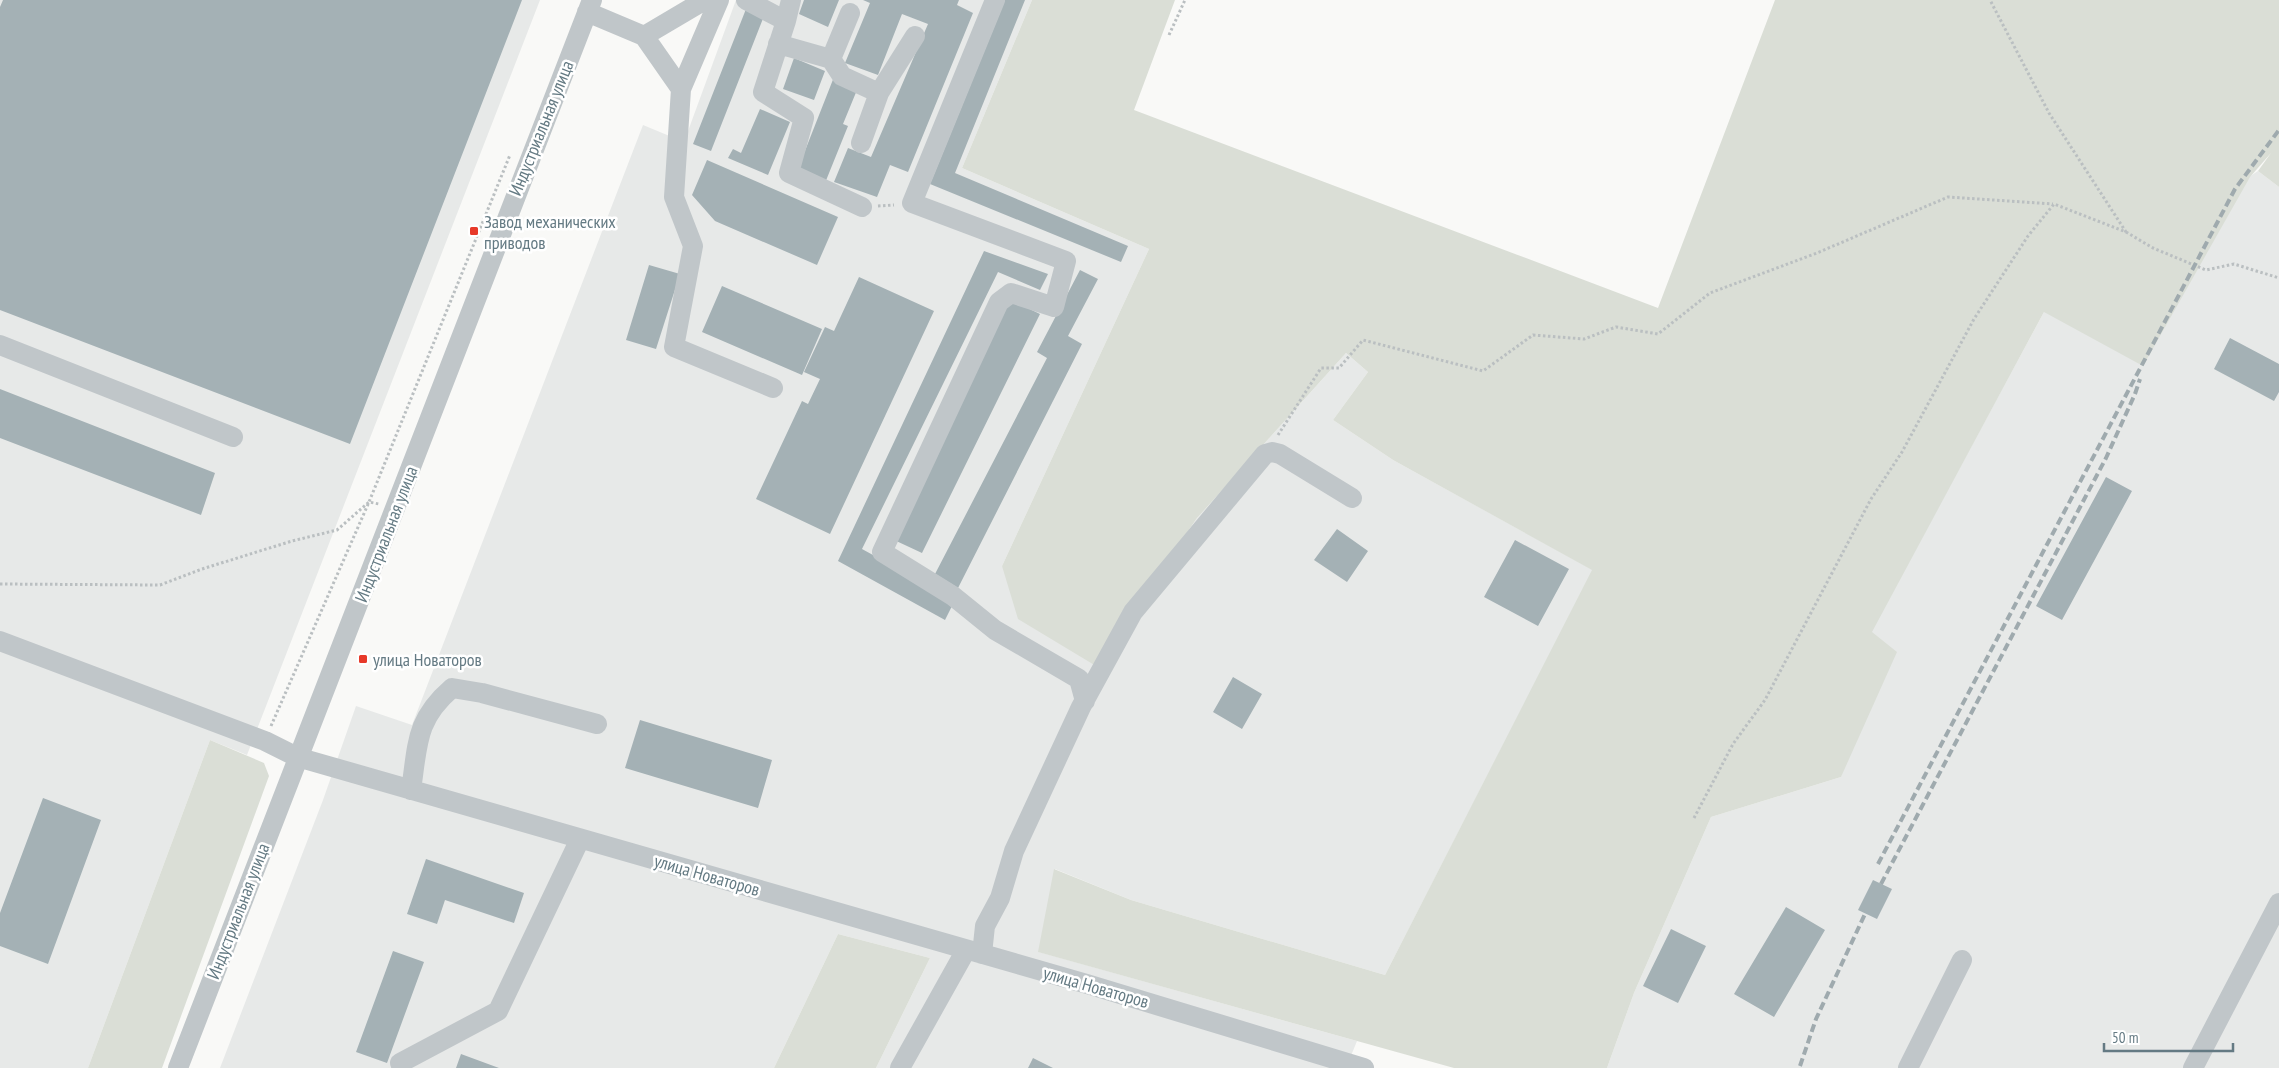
<svg xmlns="http://www.w3.org/2000/svg" width="2279" height="1068" viewBox="0 0 2279 1068" font-family="'PT Sans Narrow',sans-serif">
<rect width="100%" height="100%" fill="#f9f9f7"/>
<path fill="#e7e9e8" d="M0,0H540L247,755L210,740L88,1068H0Z
M736,0H1032L962,168L1149,249L1002,566L1096,666L1197,518L1346,353L1368,372L1333,420L1393,460L1593,570L1385,975L1131,900L1055,869L1039,952L1357,1041L1346,1068H876L930,958L838,934L774,1068H220L323,800L356,706L412,725L643,125L684,142Z
M2258,171L2279,187V1068H1607L1634,993L1711,817L1841,777L1871,632L2044,312Z"/>
<path fill="#daded6" d="M1032,0H1175L1134,110L1658,308L1775,0H2279V187L2258,171L2271,153L2250,177L2143,366L2044,312L1872,632L1897,652L1841,777L1711,817L1634,993L1607,1068H1454L1038,952L1054,869L1131,900L1385,975L1592,570L1393,460L1333,420L1368,372L1346,353L1197,518L1096,666L1018,619L1002,566L1149,249L962,168Z
M210,740L264,763L269,776L162,1068H88Z
M838,934L930,958L876,1068H774Z"/>
<path fill="#a4b1b5" d="M3,0H522L350,444L0,310V7Z
M804,0H839L828,27L799,14Z
M863,0H959L957,5L973,13L908,172L890,165L877,197L834,182L848,148L871,157L928,24L902,14L878,75L845,63L870,3Z
M1005,0H1025L955,173L1128,246L1121,262L930,184Z
M746,9L764,16L711,151L693,144Z
M794,58L825,71L814,100L783,89Z
M834,77L857,90L843,124L848,126L825,183L797,171Z
M760,109L790,122L768,175L728,158L733,149L741,153Z
M707,160L838,217L817,265L715,221L692,195Z
M984,251L1048,274L1040,290L998,272L862,549L955,600L945,620L838,561Z
M649,265L680,274L656,349L626,340Z
M1080,270L1098,279L1068,336L1082,344L958,588L935,574L1047,358L1037,352Z
M859,277L934,311L830,534L756,499L802,401L808,404L820,379L804,372L825,327L834,331Z
M722,286L822,329L802,375L702,332Z
M1009,299L1040,314L922,553L892,539Z
M2230,338L2279,364V392L2274,401L2214,369Z
M0,389L215,473L201,515L0,438Z
M2106,477L2132,491L2062,620L2036,606Z
M1337,529L1368,551L1347,582L1314,560Z
M1515,540L1569,569L1538,626L1484,597Z
M1233,677L1262,694L1242,729L1213,712Z
M640,720L772,760L758,808L625,768Z
M43,798L101,820L48,964L0,946V913Z
M426,859L524,893L514,923L445,900L437,924L407,914Z
M1873,880L1892,889L1877,919L1858,910Z
M1786,907L1825,930L1774,1017L1734,994Z
M1671,929L1706,946L1678,1003L1643,986Z
M393,951L424,962L387,1063L356,1052Z
M461,1054L499,1068H456Z
M1033,1058L1053,1068H1028Z"/>
<g fill="none" stroke-linecap="round" stroke-linejoin="round">
<path stroke="#babfc1" stroke-width="3" stroke-dasharray="2.5 2.5" stroke-linecap="butt" d="M1169,35L1185,0
M878,206L894,205
M2126,232L2153,248L2206,270L2234,264L2279,278
M1278,435L1321,368H1339L1363,340L1483,371L1533,335L1584,339L1616,327L1658,334L1710,293L1817,253L1948,197L2053,204
M0,584L160,585L202,569L292,541L337,530L369,502L379,504
M271,726L369,502L510,155
M1694,818L1733,744L1765,700L1871,499L1902,452L1974,319L2028,236L2054,204L2126,232L2049,113L1990,0"/>
<path stroke="#c0c6c9" stroke-width="20" d="M746,0L786,21L763,92L804,118L789,173L862,207
M995,0L912,203L1066,261L1054,307L1011,293L999,302L882,552L953,596L995,630L1079,679L1085,701
M587,12L644,36L705,0
M786,21L791,0
M644,36L681,89L674,197L693,246L674,347L773,388
M778,44L831,59L842,76L879,93L915,36
M831,59L850,13
M681,89L719,0
M861,143L879,93
M0,345L233,437
M0,641L265,741L297,757L1087,984L1364,1068
M411,790C418,744 415,720 452,688L482,693L597,724
M982,954L985,926L1000,898L1014,851L1081,707L1133,612L1265,454L1272,452L1280,454L1352,498
M400,1063L498,1011L580,839
M178,1068L592,0
M900,1068L966,950
M1908,1068L1962,960
M2193,1068L2279,903"/>
<path stroke="#9faaae" stroke-width="4" stroke-dasharray="8 4" stroke-linecap="butt" d="M1878,864L2235,189L2279,130
M1881,884L2106,458L2135,394L2140,379
M1800,1066L1816,1019L1865,914"/>
</g>
<g fill="#e73929" stroke="#fff" stroke-width="2">
<rect x="469" y="226" width="10" height="10" rx="2.5"/>
<rect x="358" y="654" width="10" height="10" rx="2.5"/>
</g>
<g text-anchor="middle" dominant-baseline="central" stroke-width="5" stroke-linejoin="round" paint-order="stroke">
<g font-size="18" fill="#647a83" stroke="#fff">
<text transform="translate(541 128) rotate(-68)">Индустриальная улица</text>
<text transform="translate(386 534) rotate(-69)">Индустриальная улица</text>
<text transform="translate(707 875) rotate(16)">улица Новаторов</text>
<text transform="translate(238 911) rotate(-69)">Индустриальная улица</text>
<text transform="translate(1096 987) rotate(16)">улица Новаторов</text>
</g>
<g font-size="18" fill="#647a83" stroke="#fff" text-anchor="start">
<text x="484" y="221">Завод механических<tspan x="484" dy="21">приводов</tspan></text>
<text x="373" y="659">улица Новаторов</text>
</g>
</g>
<path d="M2104 1043v8h129v-8" fill="none" stroke="#647a83" stroke-width="2.5"/>
<text x="2112" y="1043" font-size="15" fill="#647a83" stroke="#ffffff" stroke-width="4" paint-order="stroke">50 m</text>
</svg>
